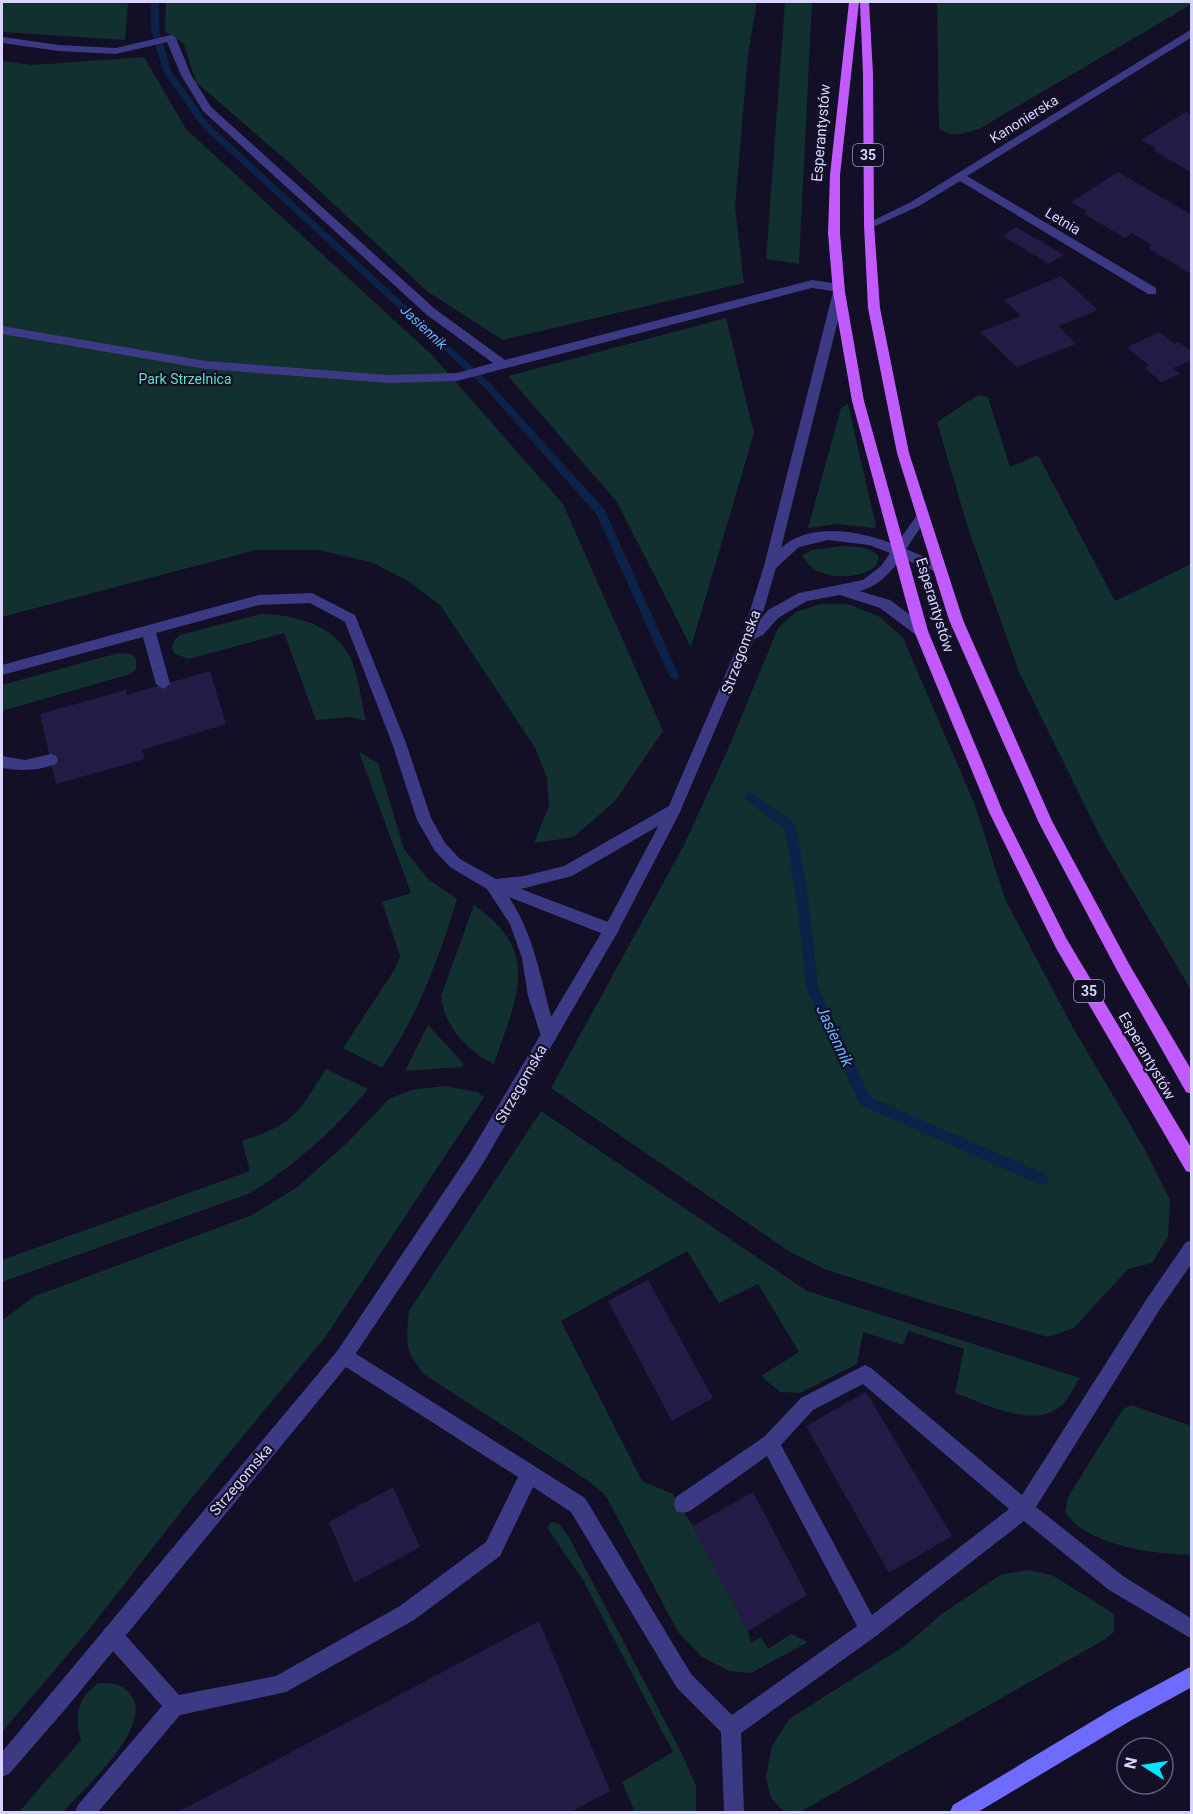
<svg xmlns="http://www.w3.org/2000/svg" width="1193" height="1814" viewBox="0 0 1193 1814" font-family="Roboto,sans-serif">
<rect width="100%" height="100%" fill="#130f26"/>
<path fill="#12302f" d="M2,2H128L125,40L2,32Z
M166,2H757L748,54L735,207L744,283L503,340L428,292L294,167L196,82L184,44L165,31Z
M785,2H812L799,264L766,259Z
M937,2H1191L1192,4L979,129C965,133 950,139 939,128Z
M144,57L186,129L432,355L563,504L663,731L615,801L574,837L534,843L549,806L547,778L535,748L440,605L408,581L373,563L319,550H256L2,617V61L32,65Z
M726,318L754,433L691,647L617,502L508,376Z
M978,395L988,397L1010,467L1038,455L1115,601L1191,564V990L1101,838L1019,672L968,528L937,422Z
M848,404L876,526L874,528L837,524L808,528L841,408Z
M842,546C855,547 871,546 879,557L875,567C859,579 827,580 811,567C808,564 805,559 802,555L813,550Z
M821,604H848L880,617L903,638L975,805L1005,899L1072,1026L1144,1148L1170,1200L1168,1237L1152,1263L1128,1269L1074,1328L1048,1337L924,1301L827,1270L790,1252L551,1088L684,845L728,749L778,628L796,612Z
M261,614C293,614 335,625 350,657C359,676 361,701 366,721L350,717L316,720L284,633L189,659L175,654L172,648L174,640L180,635Z
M118,653L132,654L136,659V669L130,674L2,711V685Z
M359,752L378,763L404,849L428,879L457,899C439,959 418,1015 382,1068L343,1048L395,969L400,956L382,902L411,893Z
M474,905C543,953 516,998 494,1064C467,1051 444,1026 441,996Z
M428,1025L463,1063L462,1067L405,1071Z
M326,1069L368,1089C336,1129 292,1168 248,1194L2,1282V1260L250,1171L242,1141C296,1123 296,1115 326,1069Z
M444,1086L477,1092L484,1097L326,1336L195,1494L87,1632L2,1732V1320L35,1296L252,1215L296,1188L346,1144L389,1099L411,1090Z
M541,1111L807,1291L1080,1378C1074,1386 1069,1398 1062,1405C1034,1431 985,1403 955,1393L964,1349L909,1331L903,1345L863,1332L857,1364L800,1393L780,1392L761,1376L799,1352L758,1284L719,1303L687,1251L561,1321L642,1481L673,1494L693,1526L748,1631L751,1643L761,1637L768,1649L791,1634L808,1642L751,1673L729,1671L702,1657L678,1632L606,1496L590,1482L425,1375C404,1351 406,1342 409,1311Z
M1131,1405L1191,1426V1555C1156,1554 1112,1548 1082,1529C1075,1525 1070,1518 1065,1512L1068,1497L1123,1409Z
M553,1522L560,1525L569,1537L681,1752L696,1786V1812H635L622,1782L673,1752L583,1580L548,1529L549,1524Z
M1028,1570L1052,1575L1114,1614V1632L1104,1640L800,1812H788L781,1809L771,1798L766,1778L772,1746L789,1719L906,1645L943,1613L1000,1575Z
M98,1683C115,1683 125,1684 133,1699C150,1729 82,1791 63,1812H19L81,1740C74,1715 77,1699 98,1683Z"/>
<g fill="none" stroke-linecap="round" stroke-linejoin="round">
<path fill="#0c2248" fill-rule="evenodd" d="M151,2H159V30L171,71L209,124L491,384L605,510L679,676L678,679L674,680L669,676L597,515L485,388L203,128L163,71L151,30Z
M750,792L794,823L796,826L809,903L818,986L870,1097L1047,1175L1049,1179L1047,1183L1042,1185L1037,1183L860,1105L806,986L797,903L785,829L746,800L744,797L746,794Z"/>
</g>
<path fill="#241b47" d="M1186,112L1192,115V173L1153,150L1156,148L1141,140Z
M1118,172L1192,215V272L1189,273L1148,248L1152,245L1132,233L1125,238L1084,214L1087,211L1071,202Z
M1016,227L1064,255L1049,264L1003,236Z
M1061,276L1098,310L1058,326L1076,344L1017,367L980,332L1021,316L1004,300Z
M1160,332L1174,344L1179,342L1192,352V360L1173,368L1180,374L1161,382L1145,368L1149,366L1127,347Z
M210,671L226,724L142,750L145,759L56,784L40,714L126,690L127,695Z
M648,1280L713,1398L672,1421L608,1301Z
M866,1392L952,1536L889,1573L806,1426Z
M393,1487L420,1547L354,1583L329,1522Z
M753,1492L807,1595L748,1631L693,1526Z
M539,1621L610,1791L571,1812H178Z"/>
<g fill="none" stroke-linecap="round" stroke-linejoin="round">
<path fill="#3d3a85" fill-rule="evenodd" d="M171,35L176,38L191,75L211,107L435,309L505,360L812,280L839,284L845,288L839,292L812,288L457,381L389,383L206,369L2,334V326L206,361L389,375L457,373L493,363L427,315L203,111L181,75L167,42L116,54L59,51L2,43L3,37L59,45L116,48Z
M312,593L355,615L406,743L431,818L445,843L460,859L496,879L524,876L564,866L669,806H679L681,810L679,814L572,876L521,889L616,925L619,930L616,935L611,937L509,897C538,942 541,987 557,1036L555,1041L549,1043L543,1041L541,1036L528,996L522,958L510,924L487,889L450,867L435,851L417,820L392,743L345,622L310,603L259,605L156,633L170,684L163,689L156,684L143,637L2,675V665L259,595Z
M51,754L56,756L58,760L56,764C37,771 21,771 2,768V756L25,760Z
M1192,1240V1263L1160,1309L1036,1507L1123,1576L1192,1619V1639L1109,1590L1024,1521L876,1636L741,1733L744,1812H724L721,1732L677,1688L571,1512L533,1487L500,1556L414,1620L286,1692L180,1715L98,1812H75L78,1805L162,1706L105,1642L102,1635L105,1628L112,1625L119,1628L179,1695L276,1676L400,1606L486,1542L518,1477L338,1362L335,1356L338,1350L344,1347L350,1350L585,1498L691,1674L732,1715L857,1626L767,1456L690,1511L683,1513L676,1511L674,1504L676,1497L764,1437L801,1398L865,1365L871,1368L1022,1495L1148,1297L1186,1242ZM863,1384L1009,1509L872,1615L781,1445L813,1410Z"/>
<path fill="#3d3a85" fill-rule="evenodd" d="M1192,29V37L967,176L1156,288V294H1148L960,181L919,206L873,227H865L864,225L911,202Z
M839,288L845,292L781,548C811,521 861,531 896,545L919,512H927L929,515L906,549L944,565L946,568L944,571H934L901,558C890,573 878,587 859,591L890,600L926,627L928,631L926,635H916L880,608L840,595L807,601L778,618L763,635L754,639L679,814L616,935L482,1165L350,1362L68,1706L9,1774L2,1777V1752L338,1350L470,1153L606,925L668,808L742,636L764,566L833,292ZM828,540L869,545L890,553L881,566L863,580L799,593L768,610L761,619L776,568L799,547Z"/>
<path fill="#6f6bff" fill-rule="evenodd" d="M1192,1666V1687L1130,1721L978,1812H950L953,1805L1116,1707Z"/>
<path fill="#c25bff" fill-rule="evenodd" d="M849,2H859L840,175V233L845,292L864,401L928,631L1003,812L1066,938L1192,1149V1173L1186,1171L1056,948L989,812L914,631L852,401L833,292L828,233L830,175Z
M860,2H869L873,74L874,225L880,308L909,453L963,620L1052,821L1129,964L1192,1071V1094L1186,1092L1119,974L1039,823L949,620L897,453L868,308L864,225L863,74Z"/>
</g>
<g text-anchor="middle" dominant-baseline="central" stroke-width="4.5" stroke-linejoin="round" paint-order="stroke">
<g font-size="14" fill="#d9d4ff" stroke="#130f26">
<text transform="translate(1024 119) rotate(-32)">Kanonierska</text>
<text transform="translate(1063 221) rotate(31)">Letnia</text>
</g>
<g fill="#130f26" stroke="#9e99be" stroke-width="1.5">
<rect x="853" y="144" width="30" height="22" rx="4.5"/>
<rect x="1074" y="980" width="30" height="22" rx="4.5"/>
</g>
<g font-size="14" font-weight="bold" fill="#d9d4ff">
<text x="868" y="155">35</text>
<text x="1089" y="991">35</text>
</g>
<g font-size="14" font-style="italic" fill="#62b6ff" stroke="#130f26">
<text transform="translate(424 327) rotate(43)">Jasiennik</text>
</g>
<g font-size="14" fill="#5fe0c0" stroke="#130f26">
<text x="185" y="379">Park Strzelnica</text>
</g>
<g font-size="15" fill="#d9d4ff" stroke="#130f26">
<text transform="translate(821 133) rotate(-85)">Esperantystów</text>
<text transform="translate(935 605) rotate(73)">Esperantystów</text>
<text transform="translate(741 652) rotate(-70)">Strzegomska</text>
<text transform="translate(1147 1056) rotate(60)">Esperantystów</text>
<text transform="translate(521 1084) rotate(-60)">Strzegomska</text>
<text transform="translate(241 1480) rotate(-50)">Strzegomska</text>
</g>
<g font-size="16" font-style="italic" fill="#62b6ff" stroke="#130f26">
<text transform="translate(835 1036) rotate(65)">Jasiennik</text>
</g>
</g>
<rect width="1193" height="1814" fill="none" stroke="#d9d4ff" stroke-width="6"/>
<g transform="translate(1145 1766) rotate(282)"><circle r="28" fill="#130f26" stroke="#625e7d" stroke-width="1.5"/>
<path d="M0-4.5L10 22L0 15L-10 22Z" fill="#00e5ff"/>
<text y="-9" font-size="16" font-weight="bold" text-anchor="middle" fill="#d9d4ff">N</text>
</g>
</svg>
